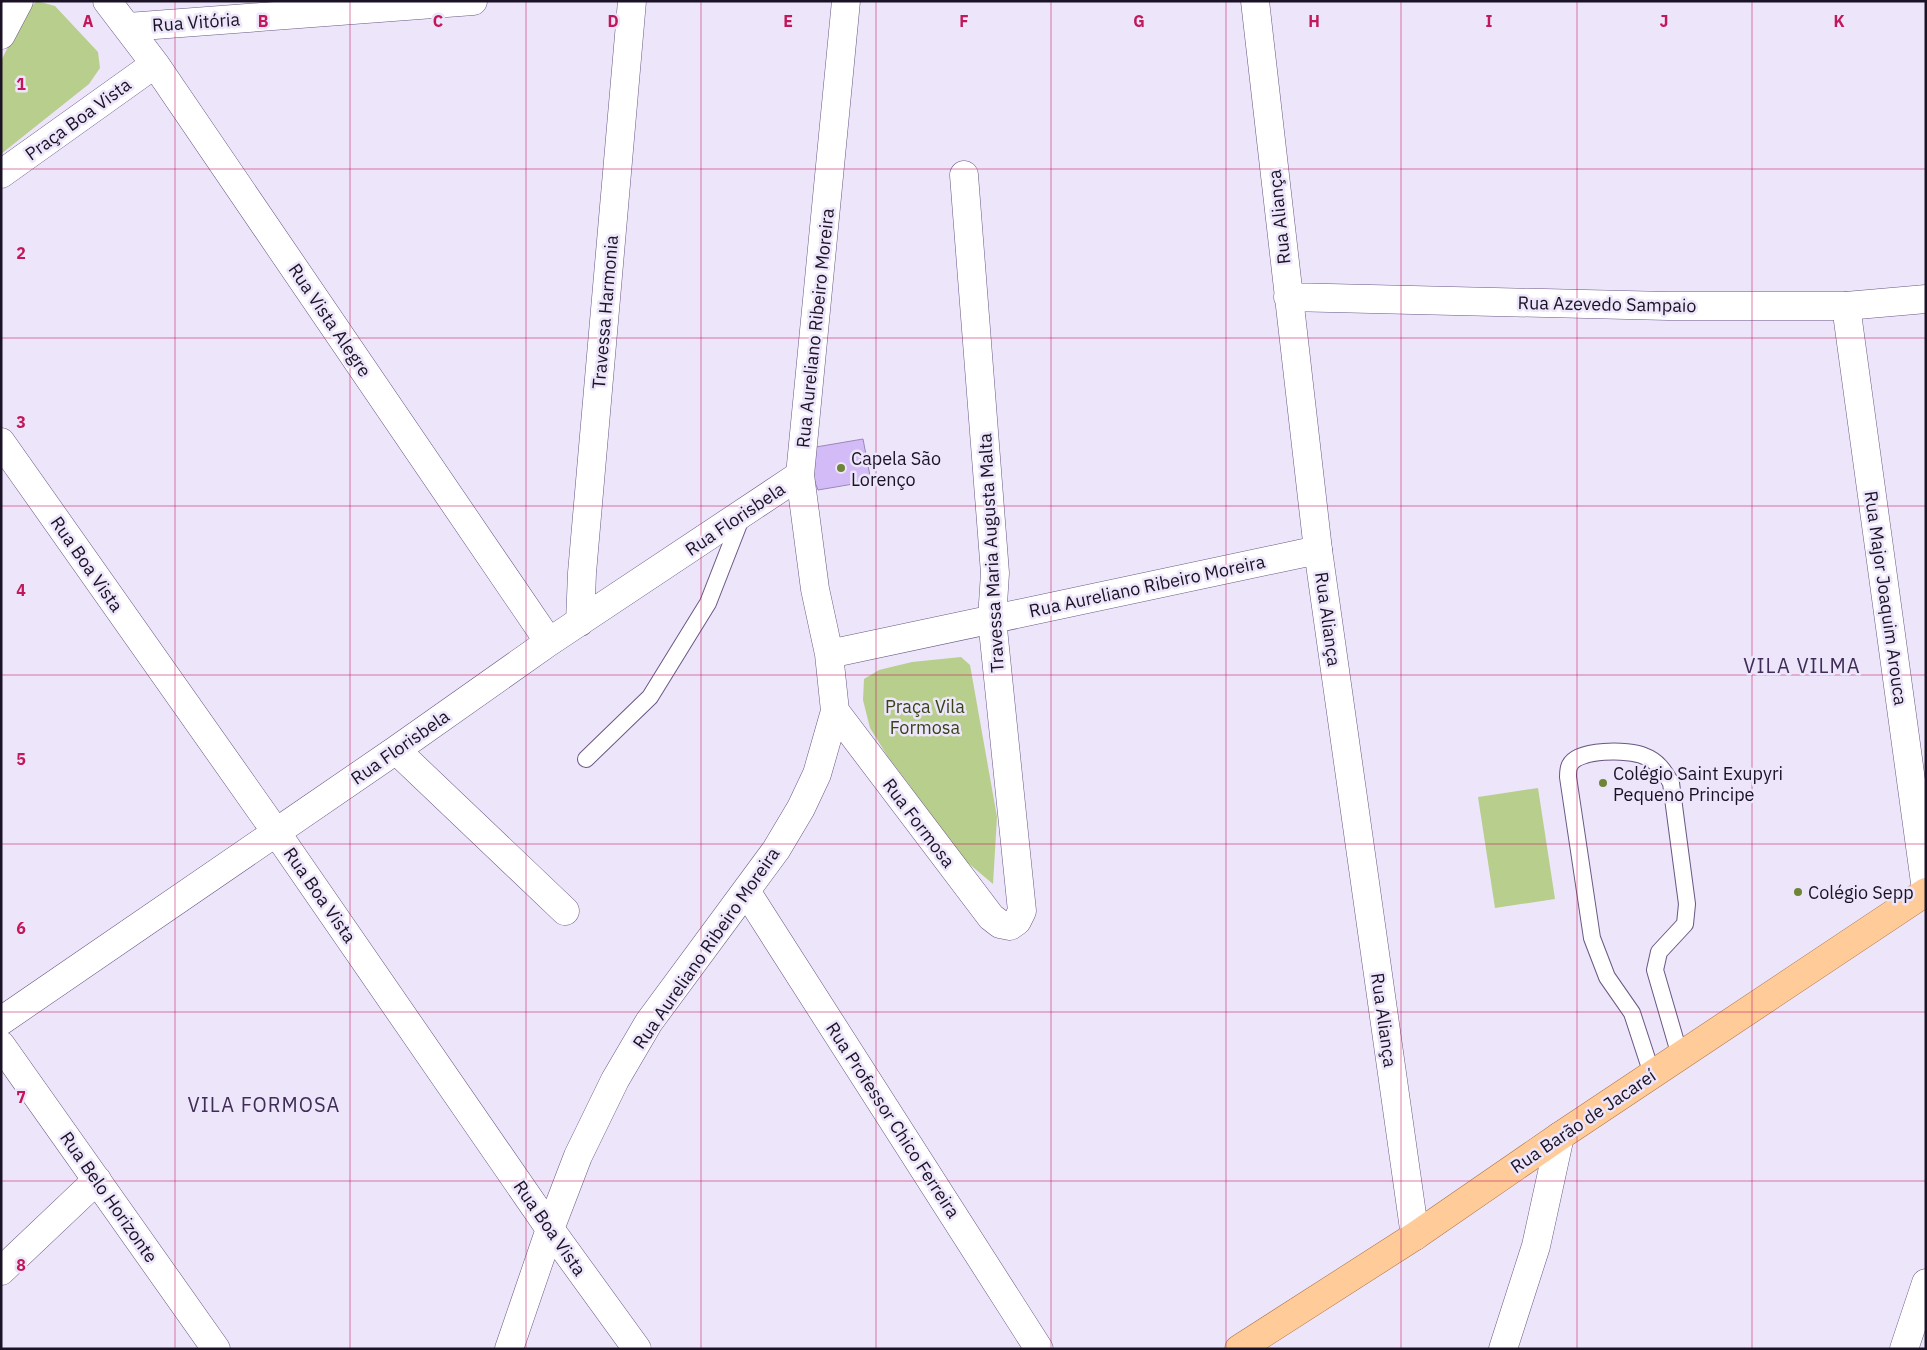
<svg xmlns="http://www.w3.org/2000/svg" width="1927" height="1350" viewBox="0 0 1927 1350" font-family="'IBM Plex Sans',sans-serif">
<rect width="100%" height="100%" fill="#ede5fa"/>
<path fill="#b8ce8c" d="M37,1L55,6L98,52L100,68L89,84L1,154V61L26,11Z
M961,657L970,665L997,817L993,884L955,852L910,786L888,757L870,728L863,700L864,679L879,670L912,662Z
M1538,788L1555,899L1495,908L1478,797Z"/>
<path fill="#d3bbf7" stroke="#9b88b8" d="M863,439L871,481L818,490L813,477L816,447Z"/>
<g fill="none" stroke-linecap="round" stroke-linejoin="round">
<g stroke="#6a5785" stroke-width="18">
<path id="lane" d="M586,759L650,697L708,603L742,516
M1652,1074L1632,1013L1607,977L1592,938L1568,777C1568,773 1568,768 1570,765C1577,749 1629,749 1644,756C1658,761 1664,771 1671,783L1687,904L1685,924L1659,952L1655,970L1680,1056"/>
</g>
<g stroke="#6a5785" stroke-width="29">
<path id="street" d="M107,1L155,64L549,642
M128,27L473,1
M1,174L155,64
M1846,306L1926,890
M1,442L276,832L550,1229L637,1349
M580,622L582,573L632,1
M829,654L1318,550
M835,711L991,917L1000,924L1010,926L1017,921L1022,911L992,619L995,573L964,175
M396,750L565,911
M746,891L1039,1349
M1,1021L396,750L549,642L800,475
M1,1271L97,1180
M509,1349L550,1229L578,1156L615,1080L649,1022L776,850L801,808L817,774L835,711L829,654L815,589L800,475L846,1
M1503,1349L1536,1246L1560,1136"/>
</g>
<g stroke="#6a5785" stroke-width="29">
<path id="secondary" d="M1255,1L1318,550L1415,1236
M1,35L19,1
M1288,297L1668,306H1846L1926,299
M1,1045L216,1349
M1904,1349L1926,1283"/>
</g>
<g stroke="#ae7444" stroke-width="29">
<path id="primary" d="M1239,1349L1415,1236L1560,1136L1926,892"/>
</g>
<use href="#lane" stroke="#fff" stroke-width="16"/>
<use href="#street" stroke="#fff" stroke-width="28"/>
<use href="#secondary" stroke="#fff" stroke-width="28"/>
<use href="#primary" stroke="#fecb99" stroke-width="28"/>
</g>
<path fill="none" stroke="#c2185b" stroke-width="1" stroke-opacity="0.55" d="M175,1V1349M350,1V1349M526,1V1349M701,1V1349M876,1V1349M1051,1V1349M1226,1V1349M1401,1V1349M1577,1V1349M1752,1V1349M1,169H1926M1,338H1926M1,506H1926M1,675H1926M1,844H1926M1,1012H1926M1,1181H1926"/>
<g fill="#6e8436" stroke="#ede5fa" stroke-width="2">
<circle cx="841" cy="468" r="5"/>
<circle cx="1603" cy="783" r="5"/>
<circle cx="1798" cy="892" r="5"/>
</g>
<g text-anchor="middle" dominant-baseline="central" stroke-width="5" stroke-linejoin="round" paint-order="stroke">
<g font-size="18" fill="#1b1325" stroke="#ede5fa">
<text transform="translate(196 22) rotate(-4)">Rua Vitória</text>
<text transform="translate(78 119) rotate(-36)">Praça Boa Vista</text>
<text transform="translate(1279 217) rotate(-96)">Rua Aliança</text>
<text transform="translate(1607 304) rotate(1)">Rua Azevedo Sampaio</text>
<text transform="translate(605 312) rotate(-85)">Travessa Harmonia</text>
<text transform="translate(330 320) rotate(56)">Rua Vista Alegre</text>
<text transform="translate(815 328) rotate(-84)">Rua Aureliano Ribeiro Moreira</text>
<text transform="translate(735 519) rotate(-34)">Rua Florisbela</text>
<text transform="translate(991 553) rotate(-93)">Travessa Maria Augusta Malta</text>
<text transform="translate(87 564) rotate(55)">Rua Boa Vista</text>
<text transform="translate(1147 586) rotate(-12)">Rua Aureliano Ribeiro Moreira</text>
<text transform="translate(1886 598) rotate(82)">Rua Major Joaquim Arouca</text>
<text transform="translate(1328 619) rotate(82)">Rua Aliança</text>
<text transform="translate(400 747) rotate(-35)">Rua Florisbela</text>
<text transform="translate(919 823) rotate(53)">Rua Formosa</text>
<text transform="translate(320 895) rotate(55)">Rua Boa Vista</text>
<text transform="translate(706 948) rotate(-55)">Rua Aureliano Ribeiro Moreira</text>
<text transform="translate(1384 1020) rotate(82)">Rua Aliança</text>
<text transform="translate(893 1120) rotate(57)">Rua Professor Chico Ferreira</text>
<text transform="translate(1583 1121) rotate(-34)">Rua Barão de Jacareí</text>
<text transform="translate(109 1197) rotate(55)">Rua Belo Horizonte</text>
<text transform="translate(550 1228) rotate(55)">Rua Boa Vista</text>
</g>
<g font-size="18" fill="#1b1325" stroke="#ede5fa" text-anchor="start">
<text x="851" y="458">Capela São<tspan x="851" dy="21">Lorenço</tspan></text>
<text x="1613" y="773">Colégio Saint Exupyri<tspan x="1613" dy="21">Pequeno Principe</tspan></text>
<text x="1808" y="892">Colégio Sepp</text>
</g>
<g font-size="18" fill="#374316" stroke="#ede5fa">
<text x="925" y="706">Praça Vila<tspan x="925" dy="21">Formosa</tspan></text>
</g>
<g font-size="20" letter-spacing="1" fill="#3f2d57" stroke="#ede5fa">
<text x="1802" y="665">VILA VILMA</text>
<text x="264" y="1104">VILA FORMOSA</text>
</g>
</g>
<g font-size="16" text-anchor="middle" font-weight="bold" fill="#c2185b" stroke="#ede5fa" stroke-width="5" stroke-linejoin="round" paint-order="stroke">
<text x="88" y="27">A</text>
<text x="263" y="27">B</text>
<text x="438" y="27">C</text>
<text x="613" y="27">D</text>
<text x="788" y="27">E</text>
<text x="964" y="27">F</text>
<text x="1139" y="27">G</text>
<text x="1314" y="27">H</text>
<text x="1489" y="27">I</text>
<text x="1664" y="27">J</text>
<text x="1839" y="27">K</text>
<text x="21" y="90">1</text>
<text x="21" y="259">2</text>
<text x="21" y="428">3</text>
<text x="21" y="596">4</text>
<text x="21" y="765">5</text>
<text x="21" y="934">6</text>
<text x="21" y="1103">7</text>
<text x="21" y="1271">8</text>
</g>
<rect width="1927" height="1350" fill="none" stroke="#1b1325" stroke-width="5"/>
</svg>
